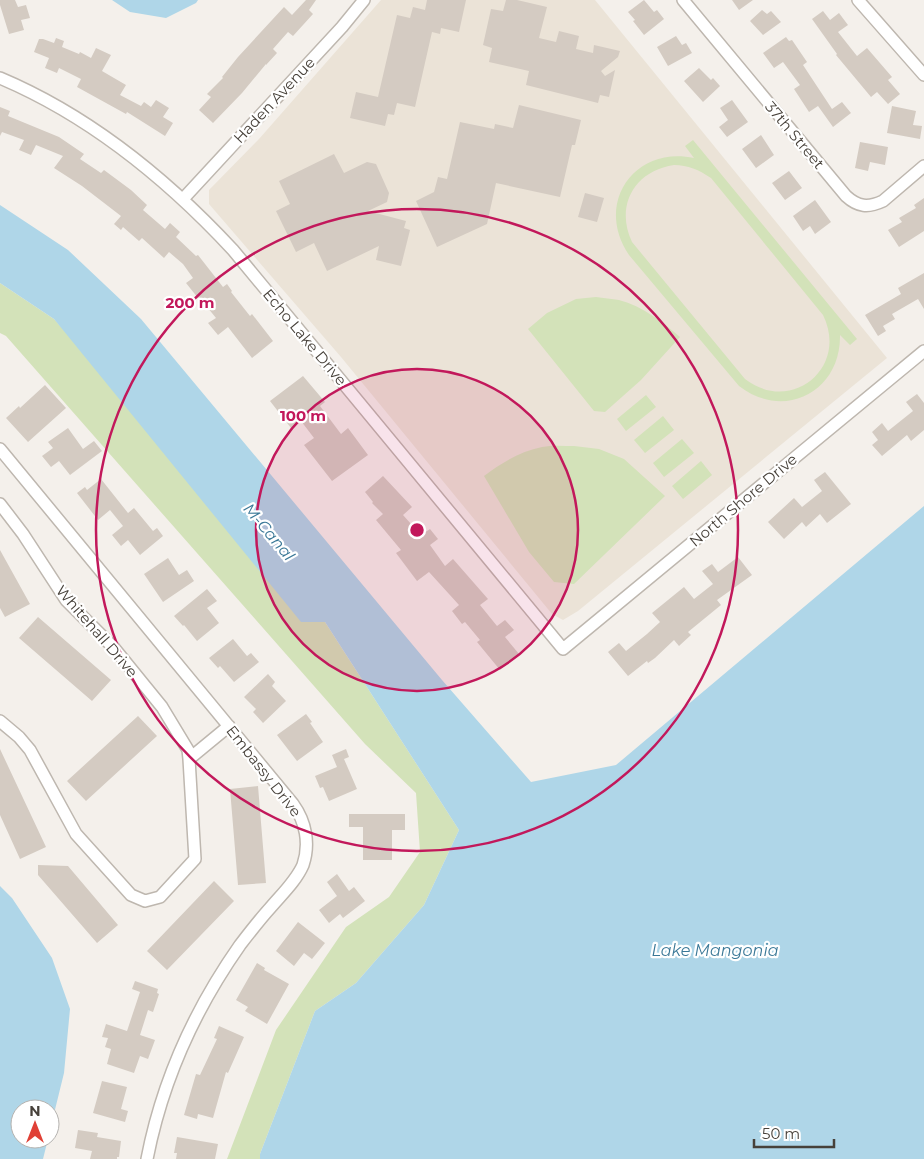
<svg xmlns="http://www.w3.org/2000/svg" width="924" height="1159" viewBox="0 0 924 1159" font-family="Montserrat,sans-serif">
<rect width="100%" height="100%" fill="#f4f0eb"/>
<path fill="#ebe3d7" d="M381,0H595L887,358L578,611L563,620L552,614L341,357L209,204V190L259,139Z"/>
<path fill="#d3e2b9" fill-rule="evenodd" d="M693,140L857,339L850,345L840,335C841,392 784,421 739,386L629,255C594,204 634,145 694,158L685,146ZM674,165C688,165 699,170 711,178L823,315C849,367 792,415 745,379L632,242C615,206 634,171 674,165Z
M0,283L54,319L325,622L459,830L424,905L356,983L315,1011L260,1154V1159H227L276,1030L346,927L389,897L420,852L416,793L365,744L6,336L0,333Z
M596,297C603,298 612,299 619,300C643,306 662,322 680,337L641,380L605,412L594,411L528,329L547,313L576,299Z
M646,395L656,407L626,431L617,419Z
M663,416L674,430L645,453L634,440Z
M682,439L694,453L664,477L653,463Z
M574,446L599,449L624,459L665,496L574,584L554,582L529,552L484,476C501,463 521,451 542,447C552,445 564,446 574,446Z
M701,461L712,475L683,499L672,486Z"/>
<path fill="#afd6e8" d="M112,0H198L196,3L166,18L130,12Z
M0,205L68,250L141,319L442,680L531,782L616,765L924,506V1159H260V1154L315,1011L356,983L424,905L459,830L325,622H301L54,319L0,283Z
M0,886L12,898L52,958L70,1009L64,1073L50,1130V1109H20V1139H48L43,1159H0Z"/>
<path fill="#d4cbc2" d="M0,0H15L18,7L26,5L30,18L21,20L24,30L9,34L0,5Z
M306,0H316L309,10L313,14L293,36L288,32L273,49L277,53L266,65V64L242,93L213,123L199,110L211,97L207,94L223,78L222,77L238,57L284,7L292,15Z
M427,0H466L459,32L441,28L440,34L432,32L415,107L397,103L394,115L388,114L385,126L350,118L356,92L378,97L397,15L410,18L413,7L425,10Z
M506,0H517L547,7L539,38L556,42L559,31L579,36L576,49L593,53L594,45L620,51L618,57L601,71L605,76L615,70L609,97L600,95L598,103L526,85L529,71L489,62L492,48L483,45L491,9L503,11Z
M644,0L654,12L657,10L664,19L644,35L633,21L635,20L628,12Z
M732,0H753L739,10Z
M762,10L767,14L771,11L781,22L763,35L750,21Z
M823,11L830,20L839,13L848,25L838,32L857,56L867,48L892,77L888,80L900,94L888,104L877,92L871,97L836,55L837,54L812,19Z
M676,36L682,45L686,43L692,53L668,66L657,47Z
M786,37L789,41L792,40L807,62L803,65L832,109L842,102L851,113L833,127L818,106L809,112L794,89L800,85L783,62L774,68L763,53Z
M56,38L64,41L62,47L79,54L80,52L91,58L96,48L111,55L102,71L126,85L120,95L141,106L144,102L151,107L156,100L169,108L163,117L173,123L165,136L127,112L126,114L77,87L81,79L59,68L57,73L45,68L49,58L34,52L39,39H43L54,43Z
M699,68L711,80L713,78L720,86L703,102L684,81Z
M732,100L748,122L727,137L719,127L728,120L720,108Z
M519,105L581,120L575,145H572L560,197L496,183L487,224L437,247L416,201L434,192L438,177L447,179L460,122L494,129L495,124L513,128Z
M892,106L916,111L913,125L922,126L920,139L887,133Z
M0,107L10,111L8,116L59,137L84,154L80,159L101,173L104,170L131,190L147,205L143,210L165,229L170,223L180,232L176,237L196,256L198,255L223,287L227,284L232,291L231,292L250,316L252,314L273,341L252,358L228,327L218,335L208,323L216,318L199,297L198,298L186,283L193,278L183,264L169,252L164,258L142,238L139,241L123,227L121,230L114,224L121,216L82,186L54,168L63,156L36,145L31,155L19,150L24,140L2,132L0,136Z
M761,135L774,155L756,168L742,149Z
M860,142L888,147L885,165L870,162L868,171L855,168Z
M334,154L344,173L367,162L376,164L389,193L387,202L368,211L406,221L404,228L410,230L401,266L376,260L379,246L327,271L314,243L296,252L276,211L290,204L279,181Z
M789,171L802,188L785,200L772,183Z
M585,193L604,198L597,222L578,217Z
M924,198V231L899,247L888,230L902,222L899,218L916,208L914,205Z
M815,200L831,222L815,234L810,226L803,231L793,216Z
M924,273V309L918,299L892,314L895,319L883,326L886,331L878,336L865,315L901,294L898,288Z
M303,376L325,402L320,406L341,434L348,428L368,455L332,481L304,445L314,438L301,421L291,428L270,401Z
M45,385L66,408L28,442L6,418L19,406L20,408Z
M917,394L924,403V430L911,441L907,435L882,456L872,445L878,440L872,432L882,423L888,431L913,411L906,402Z
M68,428L83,449L94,441L102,451L70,475L59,461L51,467L42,456L53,448L48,442Z
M825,472L851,504L827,523L820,514L806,527L802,522L784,539L768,522L794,498L802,507L822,491L814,480Z
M383,476L412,507L403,515L421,535L430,529L438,539L430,545L445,566L453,559L488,599L480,605L497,626L505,620L514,630L505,637L519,654L500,670L477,642L480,640L465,622L462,624L452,611L459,605L429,572L417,581L396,553L401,550L376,520L383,514L372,503L373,502L365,492Z
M101,479L128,513L134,508L153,531L157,528L163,536L140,555L128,540L121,546L112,535L123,526L110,510L98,520L77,493L85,487L87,490Z
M0,550L30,604L5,617L0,608Z
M738,557L752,575L717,600L721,605L688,632L691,635L679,646L674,640L655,658L648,663L647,661L628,676L608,652L619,643L626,651L647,634L660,622L652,613L684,587L694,599L713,584L702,571L712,564L718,572Z
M168,558L179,575L187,570L194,581L163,602L144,574Z
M207,589L217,601L207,608L219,623L197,641L184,625L183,626L174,616Z
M38,617L111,680L92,701L19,638Z
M233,639L247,656L251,653L259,662L234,682L220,666L218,668L209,658Z
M268,674L275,682L272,686L286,701L263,723L253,712L256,709L244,697Z
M306,714L312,722L310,723L323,742L297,761L277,735Z
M138,716L157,736L86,801L67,781Z
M0,749L46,847L20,859L0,815Z
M346,749L349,757L344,759L357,789L329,801L323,787L320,788L315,776L337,767L332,755Z
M258,786L266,883L238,885L230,789Z
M349,814H405V830H392V860H363V827H349Z
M38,865L68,866L118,925L97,943L38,875Z
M337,874L349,891L354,887L365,901L343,918L340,914L329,923L319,910L337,896L327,882Z
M214,881L234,901L167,970L147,951Z
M298,922L325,943L312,959L304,953L294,966L276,951Z
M257,963L265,968L264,970L289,984L267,1024L245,1011L248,1007L236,1000Z
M135,981L158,989L157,993L159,994L153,1012L148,1010L140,1035L155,1040L148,1059L140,1056L134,1073L107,1064L111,1049L105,1047L108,1038L102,1037L106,1024L127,1031L140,992L132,989Z
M219,1026L244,1037L228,1073L226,1072L213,1118L198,1114L197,1119L184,1115L196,1074L200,1075L217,1039L214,1038Z
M102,1081L127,1087L121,1109L128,1111L125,1122L93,1113Z
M78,1130L98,1133L97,1137L121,1141L119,1157H117V1159H90L92,1151L75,1148Z
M177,1137L218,1144L215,1159H176L177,1153H174Z"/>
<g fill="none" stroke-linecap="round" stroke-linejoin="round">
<g stroke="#beb7af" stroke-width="14">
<path id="street" d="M683,0L846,196C858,207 868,208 883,201L924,166
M858,0L924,75
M0,78C90,116 167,179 233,250L563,649L924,351
M183,199L342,27L364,0
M0,449L293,804C306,822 310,844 303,865C296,881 282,894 271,907C260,919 250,932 240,945C195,1009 162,1082 147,1159
M0,504L23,534L66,600L114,648L162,707L188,750L189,759
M0,721L19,737L30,750L76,834L131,895L145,901L160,897L195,859L189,759L229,726"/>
</g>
<use href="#street" stroke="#fff" stroke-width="11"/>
</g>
<circle cx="417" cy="530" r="161" fill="#c2185b" fill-opacity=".12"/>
<g fill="none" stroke="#c2185b" stroke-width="2.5">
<circle cx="417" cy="530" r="161"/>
<circle cx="417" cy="530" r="321"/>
</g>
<g text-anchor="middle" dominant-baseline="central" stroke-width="4.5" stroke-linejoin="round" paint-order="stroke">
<g font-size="15" fill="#47413a" stroke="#fff">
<text transform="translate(274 100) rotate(-47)">Haden Avenue</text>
<text transform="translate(795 135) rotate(50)">37th Street</text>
<text transform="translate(305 337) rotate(50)">Echo Lake Drive</text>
<text transform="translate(743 500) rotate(-40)">North Shore Drive</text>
<text transform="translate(97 631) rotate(49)">Whitehall Drive</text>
<text transform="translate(264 771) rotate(52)">Embassy Drive</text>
</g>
<g font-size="16" font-style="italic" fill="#3a7897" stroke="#fff">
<text transform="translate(269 532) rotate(50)">M-Canal</text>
<text x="715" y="950">Lake Mangonia</text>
</g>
</g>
<circle cx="417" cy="530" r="8" fill="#c2185b" stroke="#fff" stroke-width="2.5"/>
<g font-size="15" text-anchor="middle" font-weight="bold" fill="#c2185b" stroke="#fff" stroke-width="4.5" stroke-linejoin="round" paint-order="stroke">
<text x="190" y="308">200 m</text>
<text x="303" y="421">100 m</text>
</g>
<g transform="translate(35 1124)"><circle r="24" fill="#ffffff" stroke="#b5b3b0"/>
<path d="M0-4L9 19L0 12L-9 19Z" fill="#e04036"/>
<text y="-8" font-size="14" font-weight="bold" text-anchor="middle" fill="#47413a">N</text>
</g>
<path d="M754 1139v8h80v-8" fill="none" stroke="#47413a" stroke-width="2.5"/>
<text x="762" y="1139" font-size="15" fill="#47413a" stroke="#ffffff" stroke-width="4" paint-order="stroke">50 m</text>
</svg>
